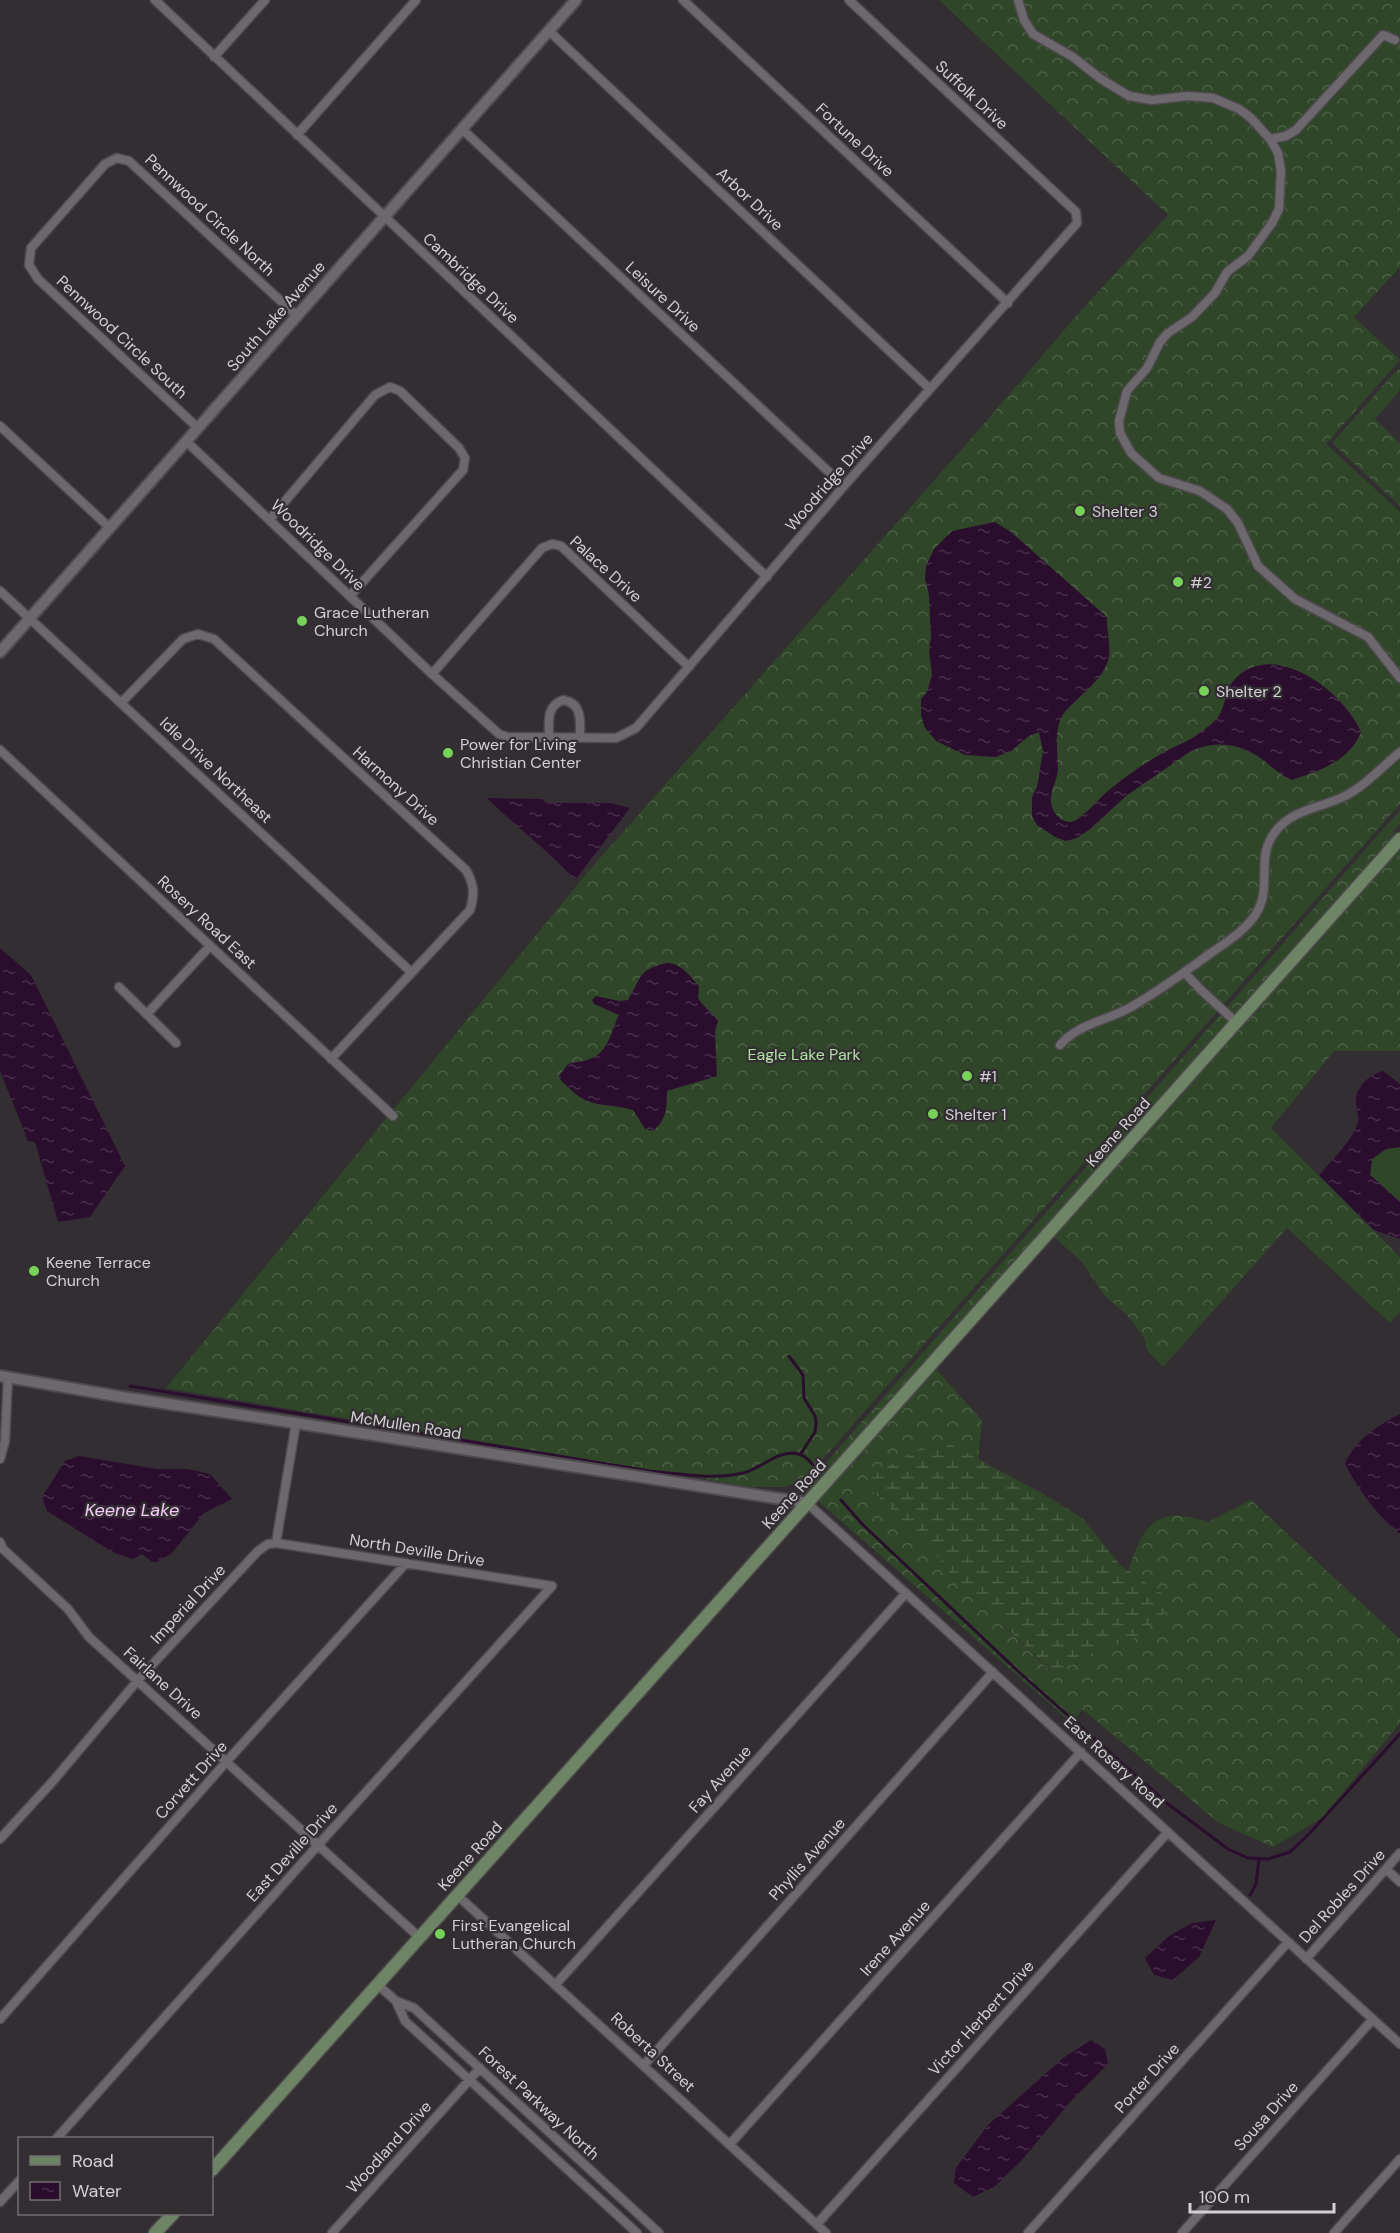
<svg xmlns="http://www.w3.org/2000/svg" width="1400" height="2233" viewBox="0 0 1400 2233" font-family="'DM Sans',sans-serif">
<defs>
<pattern id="forest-crowns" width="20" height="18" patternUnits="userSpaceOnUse" patternTransform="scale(1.5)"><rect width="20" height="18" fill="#2f4728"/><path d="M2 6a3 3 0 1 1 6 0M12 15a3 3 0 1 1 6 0" fill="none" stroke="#4c6046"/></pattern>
<pattern id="wetland-marsh" width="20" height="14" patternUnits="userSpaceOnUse" patternTransform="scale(1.5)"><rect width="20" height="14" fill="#2f4728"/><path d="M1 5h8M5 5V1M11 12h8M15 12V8" fill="none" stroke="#4c6046"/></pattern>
<pattern id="water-ripples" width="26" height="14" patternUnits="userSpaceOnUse" patternTransform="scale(1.5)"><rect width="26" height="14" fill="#2b0d2e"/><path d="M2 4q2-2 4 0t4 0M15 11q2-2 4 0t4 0" fill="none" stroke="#492f4b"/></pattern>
</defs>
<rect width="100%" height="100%" fill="#322e32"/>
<path fill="#2f4728" d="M1400,1147V1202L1370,1175L1372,1159L1386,1149Z"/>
<path fill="url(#forest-crowns)" d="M939,0H1400V267L1354,317L1400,360L1326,444L1400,512V804L805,1479L784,1487H751L444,1435L437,1437L419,1431L166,1388L586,874L977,432L1078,314L1168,215Z
M1398,369L1400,370V390L1375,419L1400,443V506L1332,443Z
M1400,810V824L1393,831L1397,835L1237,1016L1227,1007Z
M1400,847V1051H1334L1271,1128L1400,1257V1312L1390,1323L1287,1228L1163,1367L1147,1350L1144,1337L1126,1314L1104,1295L1083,1263L1053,1236Z
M1220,1015L1230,1024L810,1493L803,1487H796L808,1482L823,1466Z
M935,1368L982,1420L978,1460L948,1443L870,1489L929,1546L949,1572L1051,1672L1079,1662L1096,1649L1131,1641L1166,1596L1128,1571C1144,1524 1155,1505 1208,1522L1251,1500L1400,1639V1723L1322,1818L1273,1847L1219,1823L1082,1709L1073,1724L817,1500Z"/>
<path fill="url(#wetland-marsh)" d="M948,1443L1042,1493L1082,1518L1121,1566L1166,1596L1164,1614L1131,1641L1096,1649L1079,1662L1052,1672L949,1572L929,1546L870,1489L872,1476L911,1453Z"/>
<path fill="url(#water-ripples)" d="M995,522L1011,532L1107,617C1106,632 1112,646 1108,661C1101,682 1078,696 1064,713C1053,728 1058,753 1058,770C1057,781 1050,791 1051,801C1051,811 1061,823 1071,822C1082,820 1099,798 1109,790C1125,777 1143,764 1161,754C1174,746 1189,742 1201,732C1206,728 1214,723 1218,717C1226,706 1225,690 1234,680C1273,637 1344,692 1361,732C1349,762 1320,770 1292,780C1280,775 1272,767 1262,759C1240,743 1215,740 1191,751L1126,796L1089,830L1077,838L1066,841L1055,837L1037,825L1032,816V797L1037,787L1043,751L1039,732L1029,736L1011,751L996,757L965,755L936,741L925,728L921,715V699L927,692L932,675L929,650L931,637L929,595L925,579L926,566L934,549L952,531Z
M487,798L542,799L546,803H610L630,808L575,880C548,850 516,827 487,798Z
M0,948L31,975L125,1166L90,1217L58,1222L35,1142L28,1141L0,1071Z
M667,963C681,963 691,977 699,986L698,998C704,1008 712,1012 718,1021L715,1031L717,1076L667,1091C667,1108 667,1119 653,1131L645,1129L633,1110C606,1102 590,1110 568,1087C564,1083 561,1082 559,1076L568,1064C575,1062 581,1062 587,1060C608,1055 611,1031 619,1015L594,1004L592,1000L596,996L619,1001L628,1000C642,977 637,970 667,963Z
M1383,1071L1400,1084V1147L1386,1149L1372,1159L1370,1175L1400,1202V1239L1374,1230L1319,1175C1329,1164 1354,1138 1358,1123C1360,1116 1355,1107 1356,1100C1357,1085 1370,1075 1383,1071Z
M1400,1414V1534C1377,1515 1359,1491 1345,1464C1355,1440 1377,1426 1400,1414Z
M79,1456L157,1469H188L210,1474L232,1499L204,1513L172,1553L157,1562H152L142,1554L133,1559L114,1553L47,1511L42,1497L65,1461Z
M1216,1920L1199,1957L1173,1980L1154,1975L1145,1958L1169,1936L1192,1923Z
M1091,2040L1105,2049L1108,2064L1070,2102L1022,2160L994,2187L973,2197L954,2183L956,2168L988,2125L1063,2058Z"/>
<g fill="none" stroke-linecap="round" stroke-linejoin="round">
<path stroke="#2b0d2e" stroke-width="3" d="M789,1356L803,1375L804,1398L815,1416L816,1423L815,1432L800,1455
M130,1386L649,1471C680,1474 712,1480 743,1473C760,1469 776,1452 794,1453C803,1454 808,1458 813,1465
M841,1500L863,1525L1020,1673L1168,1804L1228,1849L1248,1858L1268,1859L1290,1852L1308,1835L1400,1734
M1250,1895L1256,1884L1259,1859"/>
<g stroke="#4e4a4e" stroke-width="11">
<path id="minor" d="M155,0L767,577
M683,0L1008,303
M1018,0L1024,20L1033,34L1073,57L1101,79L1129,96L1152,100L1188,96L1213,98L1239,109L1251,118L1270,139L1278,153L1281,171L1279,209L1272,223L1248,256L1227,272L1215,293L1192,317L1168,333L1160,342L1147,368L1127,391L1119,421L1120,433L1131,453L1159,478L1200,491L1227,509L1238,523L1258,566L1295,599L1368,637L1400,678
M549,31L930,389
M214,57L265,0
M462,129L844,486
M297,135L416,0
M1270,139L1286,136L1296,130L1383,35L1395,40
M0,426L110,528
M198,428L38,279L29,265L31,248L105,164L117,158L129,161L297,316
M186,441L432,674L499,734L508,737L616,738L636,728L844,486L1077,223L1076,212L849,0
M270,519L375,395L390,387L400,391L459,448L465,458L463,470L350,596
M0,591L411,972
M432,674L542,548L552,544L561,546L689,667
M121,703L183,639L198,634L214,639L466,870C474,884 475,894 470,910L331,1059
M549,737C549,722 546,706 563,700C583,703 580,722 580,738
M0,750L393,1116
M1185,973L1201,990L1237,1023
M119,987L176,1043
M147,1014L210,946
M1060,1045C1079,1023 1107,1021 1131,1007C1159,991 1185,972 1211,953C1222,945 1234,938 1244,928C1281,894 1251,864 1275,832C1291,810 1320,808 1343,797C1364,787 1382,767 1400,752
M0,1459L5,1441L8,1377
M807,1503L1400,2044
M0,1542L3,1549L68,1609L89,1637L419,1937
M276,1543L552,1586
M0,1839L53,1781L138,1680L258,1551L268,1544L276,1543L296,1423
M1386,1869L1400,1882
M457,1895L826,2233
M1306,1959L1400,1853
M377,1984L396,2001L405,2021L637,2233
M556,1984L906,1593
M396,2001L414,2008L659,2233
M0,2019L227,1761L406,1563
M644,2065L993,1672
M57,2138L319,1844L552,1586
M730,2144L1081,1752
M0,2202L20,2180
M817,2224L1168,1832
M332,2233L480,2068
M1028,2233L1288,1942
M1182,2233L1373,2019
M1334,2233L1400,2159"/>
</g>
<g stroke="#4e4a4e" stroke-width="14">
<path id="tertiary" d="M0,652L576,0
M0,1376L122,1397L296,1423L807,1503"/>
</g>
<g stroke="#4e4a4e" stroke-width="15">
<path id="secondary" d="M212,2170L1400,839
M155,2233L173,2214"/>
</g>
<use href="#minor" stroke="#6d686d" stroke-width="8"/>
<use href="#tertiary" stroke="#6d686d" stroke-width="10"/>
<use href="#secondary" stroke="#6e8565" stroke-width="12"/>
</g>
<g fill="#77d259" stroke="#322e32" stroke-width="2">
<circle cx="1080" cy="511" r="6"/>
<circle cx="1178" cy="582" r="6"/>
<circle cx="302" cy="621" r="6"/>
<circle cx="1204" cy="691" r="6"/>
<circle cx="448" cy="753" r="6"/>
<circle cx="967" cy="1076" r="6"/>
<circle cx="933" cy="1114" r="6"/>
<circle cx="34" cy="1271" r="6"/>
<circle cx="440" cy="1934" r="6"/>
</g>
<g text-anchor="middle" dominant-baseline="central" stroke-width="4.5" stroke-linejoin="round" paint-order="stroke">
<g font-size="16" fill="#d3d0d3" stroke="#322e32">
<text transform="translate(972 95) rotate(43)">Suffolk Drive</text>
<text transform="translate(855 140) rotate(43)">Fortune Drive</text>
<text transform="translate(750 199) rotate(43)">Arbor Drive</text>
<text transform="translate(210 215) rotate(43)">Pennwood Circle North</text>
<text transform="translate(471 278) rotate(43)">Cambridge Drive</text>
<text transform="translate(663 297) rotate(43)">Leisure Drive</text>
<text transform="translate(276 316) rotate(-49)">South Lake Avenue</text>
<text transform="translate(122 337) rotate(43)">Pennwood Circle South</text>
<text transform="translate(829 482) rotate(-49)">Woodridge Drive</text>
<text transform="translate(318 545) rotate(44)">Woodridge Drive</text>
<text transform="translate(606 569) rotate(42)">Palace Drive</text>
<text transform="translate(216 770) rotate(43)">Idle Drive Northeast</text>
<text transform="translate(396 786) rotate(42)">Harmony Drive</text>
<text transform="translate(207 922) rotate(43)">Rosery Road East</text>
<text transform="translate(1118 1132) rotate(-48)">Keene Road</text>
<text transform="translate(406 1425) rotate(9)">McMullen Road</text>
<text transform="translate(794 1494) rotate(-48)">Keene Road</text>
<text transform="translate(417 1550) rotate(9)">North Deville Drive</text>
<text transform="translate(188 1604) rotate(-47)">Imperial Drive</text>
<text transform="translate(163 1683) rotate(42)">Fairlane Drive</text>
<text transform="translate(1114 1762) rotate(42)">East Rosery Road</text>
<text transform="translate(720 1779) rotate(-48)">Fay Avenue</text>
<text transform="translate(191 1780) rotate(-48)">Corvett Drive</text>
<text transform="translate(292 1852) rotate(-48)">East Deville Drive</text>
<text transform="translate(470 1856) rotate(-48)">Keene Road</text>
<text transform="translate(807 1859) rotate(-48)">Phyllis Avenue</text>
<text transform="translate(1342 1896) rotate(-48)">Del Robles Drive</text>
<text transform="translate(895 1938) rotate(-48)">Irene Avenue</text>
<text transform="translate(981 2018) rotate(-48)">Victor Herbert Drive</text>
<text transform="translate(653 2052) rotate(43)">Roberta Street</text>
<text transform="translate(1147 2078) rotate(-48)">Porter Drive</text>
<text transform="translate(539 2103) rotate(43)">Forest Parkway North</text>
<text transform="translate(1266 2116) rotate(-48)">Sousa Drive</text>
<text transform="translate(389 2147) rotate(-48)">Woodland Drive</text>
</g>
<g font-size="16" fill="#d3d0d3" stroke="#322e32" text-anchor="start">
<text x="1092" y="511">Shelter 3</text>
<text x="1190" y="582">#2</text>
<text x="314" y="612">Grace Lutheran<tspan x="314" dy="18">Church</tspan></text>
<text x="1216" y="691">Shelter 2</text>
<text x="460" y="744">Power for Living<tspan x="460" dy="18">Christian Center</tspan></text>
<text x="979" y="1076">#1</text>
<text x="945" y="1114">Shelter 1</text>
<text x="46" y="1262">Keene Terrace<tspan x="46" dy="18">Church</tspan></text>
<text x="452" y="1925">First Evangelical<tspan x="452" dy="18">Lutheran Church</tspan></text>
</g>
<g font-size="16" fill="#afe1a1" stroke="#322e32">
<text x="804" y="1054">Eagle Lake Park</text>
</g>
<g font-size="18" font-style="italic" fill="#f8cbfb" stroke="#322e32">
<text x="132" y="1510">Keene Lake</text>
</g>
</g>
<rect x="18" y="2137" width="195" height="78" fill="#322e32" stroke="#726f72" stroke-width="1.5"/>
<rect x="30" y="2156" width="30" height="9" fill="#6e8565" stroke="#726f72" stroke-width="1.5"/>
<text x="72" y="2167" font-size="18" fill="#d3d0d3">Road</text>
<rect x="30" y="2182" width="30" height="18" fill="url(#water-ripples)" stroke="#726f72" stroke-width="1.5"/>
<text x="72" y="2197" font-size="18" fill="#d3d0d3">Water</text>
<path d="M1190 2203v9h144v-9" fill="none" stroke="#d3d0d3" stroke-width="3"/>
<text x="1199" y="2203" font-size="18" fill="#d3d0d3" stroke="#322e32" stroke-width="4.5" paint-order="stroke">100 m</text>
</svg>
